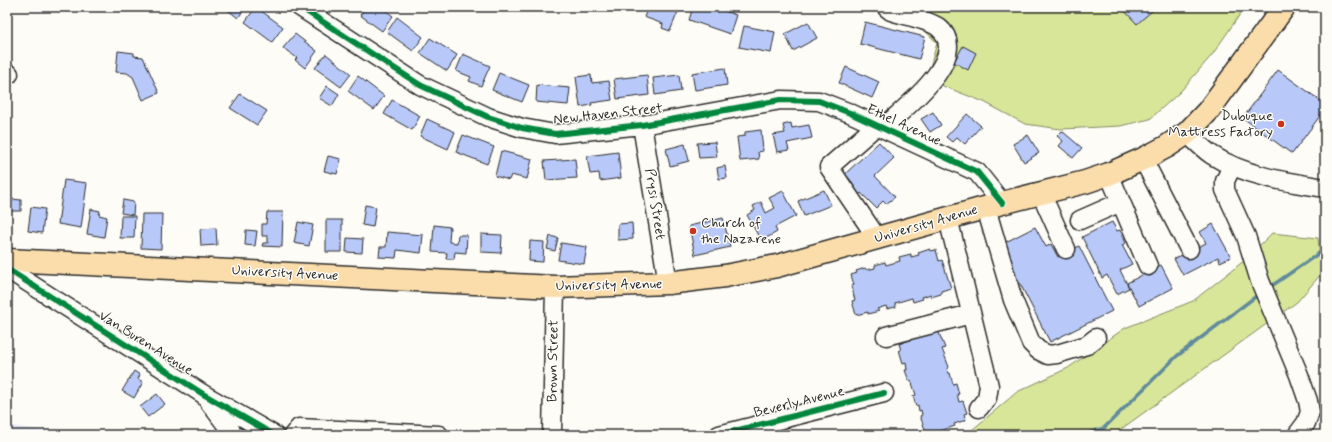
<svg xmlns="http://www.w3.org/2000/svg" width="1332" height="442" viewBox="0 0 1332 442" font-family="Mynerve,sans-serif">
<rect width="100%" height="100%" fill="#fdfcf7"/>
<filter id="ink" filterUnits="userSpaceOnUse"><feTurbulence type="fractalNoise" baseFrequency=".025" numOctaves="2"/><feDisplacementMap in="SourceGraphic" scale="8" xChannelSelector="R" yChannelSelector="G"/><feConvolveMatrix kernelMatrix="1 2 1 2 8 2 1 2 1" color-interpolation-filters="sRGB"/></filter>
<g filter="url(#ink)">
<path fill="#e8edf8" d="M7,425L73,435H7Z"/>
<path fill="#d8e699" stroke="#828862" d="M902,7H1245L1212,55L1180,92L1150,119L1120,126L1061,129L1025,124L984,102L938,84L930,67L937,43Z
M1272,233L1318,238L1322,273L1297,302L1113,435H966L1017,392L1068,368L1125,328L1193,301L1245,260Z"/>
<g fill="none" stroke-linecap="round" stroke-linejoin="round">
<path stroke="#618b9c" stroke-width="3.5" d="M1273,285L1325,249
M1083,435L1104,428L1177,356L1259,294"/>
</g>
<path fill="#b8c9f9" stroke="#2b2b2b" d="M224,7H246L238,18Z
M256,7L283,27L272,42L245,22Z
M366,7H381L393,16L382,31L360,15Z
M620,7H638L637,12Z
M648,7H680L670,31L662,28L663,24L644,17Z
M693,7H713L736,15L730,34L689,20Z
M1121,7H1151L1153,10L1137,24Z
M397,17L423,37L413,51L387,32Z
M808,22L817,38L793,51L785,34Z
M865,22L925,37L919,59L860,44Z
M744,26L775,32L771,53L739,47Z
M295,34L317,51L305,68L295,60L297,58L283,48Z
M430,38L457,55L447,71L420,53Z
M963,46L976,53L968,70L954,62Z
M118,51L134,53V56L143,57L159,93L143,100L133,77L127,73L116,72Z
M326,54L351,74L341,87L315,68Z
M463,54L490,66L481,86L469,81L471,77L456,71Z
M846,67L879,82L872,98L839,83Z
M725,68L727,85L695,90L692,73Z
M1278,70L1325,104V109L1292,154L1243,118Z
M499,73L529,85L522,102L492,90Z
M591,75L592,83L609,81L612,100L591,103L592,105L580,107L576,77Z
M647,75L649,95L617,99L614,79Z
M679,75L681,91L655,95L653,78Z
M358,76L384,96L374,110L348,91Z
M537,85L570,88L568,105L536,102Z
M327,86L339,94L332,106L319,98Z
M240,94L267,111L257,125L230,108Z
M392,100L420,116L412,130L384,114Z
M933,112L941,125L930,132L921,119Z
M967,114L981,126L965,144L957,137L952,142L946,137Z
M427,119L455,132L448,149L420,136Z
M791,123L792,128L809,125L812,138L787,143L789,150L777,152L773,135L785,133L783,125Z
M761,130L763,151L758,152L759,159L740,161L737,137L745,136V132Z
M1062,131L1082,148L1073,158L1059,146L1063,141L1057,136Z
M463,135L494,147L487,164L456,152Z
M1028,135L1039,153L1024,162L1013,144Z
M715,142L717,157L699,158L697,143Z
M879,142L894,158L875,176L895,197L886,204L883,201L876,208L861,193L859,195L850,185L853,183L845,174Z
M685,144L689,161L670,166L666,149Z
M501,151L532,159L527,179L511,175L509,180L495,176Z
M618,152L621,178L600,181L599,173L590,174L587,156Z
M328,156L341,159L337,174L324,171Z
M575,159L577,178L546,180L544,161Z
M725,166L727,178L719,179L717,168Z
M64,180L87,183L81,228L58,224Z
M824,190L831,205L804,216L798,201Z
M783,191L796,216L775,227L777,232L761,241L747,215L755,210L753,206L761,202L766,213L775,208L769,198Z
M12,199L21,200V211H11Z
M123,200L134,202L133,215L121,213Z
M365,205L376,207L373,227L362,225Z
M31,207L45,209L42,233L28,231Z
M91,209L100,211L99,215L107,217L104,237L87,234Z
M267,212H283L282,247L262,246L263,243H268V236H262V224H266Z
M142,214H162L161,249L141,248Z
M121,216H135L134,238H120Z
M723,218L730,247L695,255L689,226Z
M326,220H342V252H326Z
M298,222L313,225L309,246L294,243Z
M1112,222L1117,231L1120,230L1126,243L1122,245L1132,264L1120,270L1129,288L1117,294L1107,275L1102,278L1082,237Z
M632,223L633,239L618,240V224Z
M1213,224L1231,257L1220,262L1218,257L1183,275L1174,259L1206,243L1200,232Z
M434,225L450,227L449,242L457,243L458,235H467L466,253L455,252L454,259H446L447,253L432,252Z
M1035,227L1046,247L1051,244L1058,257L1079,246L1112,311L1050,342L1000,245Z
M216,228L217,245L201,246L200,229Z
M246,230L257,231L255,246L245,245Z
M387,232L423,235L421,253L397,250L396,258L379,257L380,247H386Z
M481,234L502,235L501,253L481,252Z
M550,236L558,238L555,251L547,249Z
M347,238L363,239L362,253L346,252Z
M530,241L544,242L543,262L529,261Z
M561,243L587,247L584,264L558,260Z
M930,249V251L936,250L939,261L942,260L951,288L941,291V294L931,297V294L922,297L923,299L913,302L912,298L895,303L896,307L887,309L886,306L877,309L879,311L868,314V312L856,315L852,301L855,300L851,286L854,285L851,275L857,273L856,271L865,268L867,270L875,268V265L885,262L886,265L900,261L899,257L911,254V257L919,255L918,253Z
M1161,265L1173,288L1139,306L1127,283Z
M937,328L945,348L942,349L949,367L947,368L948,373H950L953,384L956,383L959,394H957L959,402L963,401L967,413L964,414L966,420L954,424L955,426L927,435L920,416L922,415L921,410L919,411L918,405L916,406L913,396L916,395L911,380L909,381L905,370H907L906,362L903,363L899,350H901L899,344L910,340L909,337Z
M134,371L140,375L138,379L143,382L134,398L122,391Z
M157,394L165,404L148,417L140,407Z"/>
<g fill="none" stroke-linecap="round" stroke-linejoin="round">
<g stroke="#2b2b2b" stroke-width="21">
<path id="minor" d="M300,7L420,85L488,117L522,128L555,134L642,125L781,100L819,101L850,113L977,172L1002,203
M7,74H9
M642,125L668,283
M877,125L829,167L877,238
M883,128C902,110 974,56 938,27C929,20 903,15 891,11L886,7
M1187,133C1195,141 1203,149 1212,155C1245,176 1287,182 1325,188
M1143,159L1189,249
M1232,166L1225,181V190L1246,236L1260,281L1299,375L1308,401L1310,412L1306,423L1297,435
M1109,174L1148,266
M1041,193L1066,249
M986,208L1013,300L1031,343L1038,350L1048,355L1057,354L1087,345L1096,338
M948,218L989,386L987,398L979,408
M1080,220L1121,202
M7,269L203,394L274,435
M886,336L971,314
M207,399L234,435
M293,435L299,428L439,435
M552,435L555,287
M719,435L884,393"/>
</g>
<g stroke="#2b2b2b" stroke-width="25">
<path id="major" d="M7,260L555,287L668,283L725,276L777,266L1002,203L1085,182L1109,174L1143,159L1166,147L1187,133L1208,111L1284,7"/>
</g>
<use href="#minor" stroke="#fdfcf7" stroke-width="18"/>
<use href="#major" stroke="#fbddab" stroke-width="22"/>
<g stroke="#fdfcf7" stroke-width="8">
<path id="cycleway" d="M300,7L420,85L488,117L522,128L555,134L642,125L781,100L819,101L850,113L977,172L1002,203
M7,269L203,394L274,435
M719,435L884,393"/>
</g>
<use href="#cycleway" stroke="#00873e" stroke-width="6"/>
</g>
</g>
<g fill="#c8321e" stroke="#fdfcf7" stroke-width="1.5">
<circle cx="1281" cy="124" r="4"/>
<circle cx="693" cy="231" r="4"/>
</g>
<g text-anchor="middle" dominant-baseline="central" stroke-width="3" stroke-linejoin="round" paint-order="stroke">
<g font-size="14" fill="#2b2b2b" stroke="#fdfcf7">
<text transform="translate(608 114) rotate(-6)">New Haven Street</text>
<text transform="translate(904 125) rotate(25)">Ethel Avenue</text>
<text transform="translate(655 204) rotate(81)">Prysi Street</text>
<text transform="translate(926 224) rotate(-16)">University Avenue</text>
<text transform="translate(285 273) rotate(3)">University Avenue</text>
<text transform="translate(609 285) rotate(-1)">University Avenue</text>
<text transform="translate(146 343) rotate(32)">Van Buren Avenue</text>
<text transform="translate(553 361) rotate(-89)">Brown Street</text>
<text transform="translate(799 402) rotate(-14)">Beverly Avenue</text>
</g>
<g font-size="14" fill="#2b2b2b" stroke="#fdfcf7" text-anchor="end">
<text x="1273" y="116">Dubuque<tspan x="1273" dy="16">Mattress Factory</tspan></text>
<text x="701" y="223" text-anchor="start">Church of<tspan x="701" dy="16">the Nazarene</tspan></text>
</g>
</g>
<rect width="1332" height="442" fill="none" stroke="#fdfcf7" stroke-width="24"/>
<rect x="12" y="12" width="1308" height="418" fill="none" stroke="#2b2b2b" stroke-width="1.5" filter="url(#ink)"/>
</svg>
